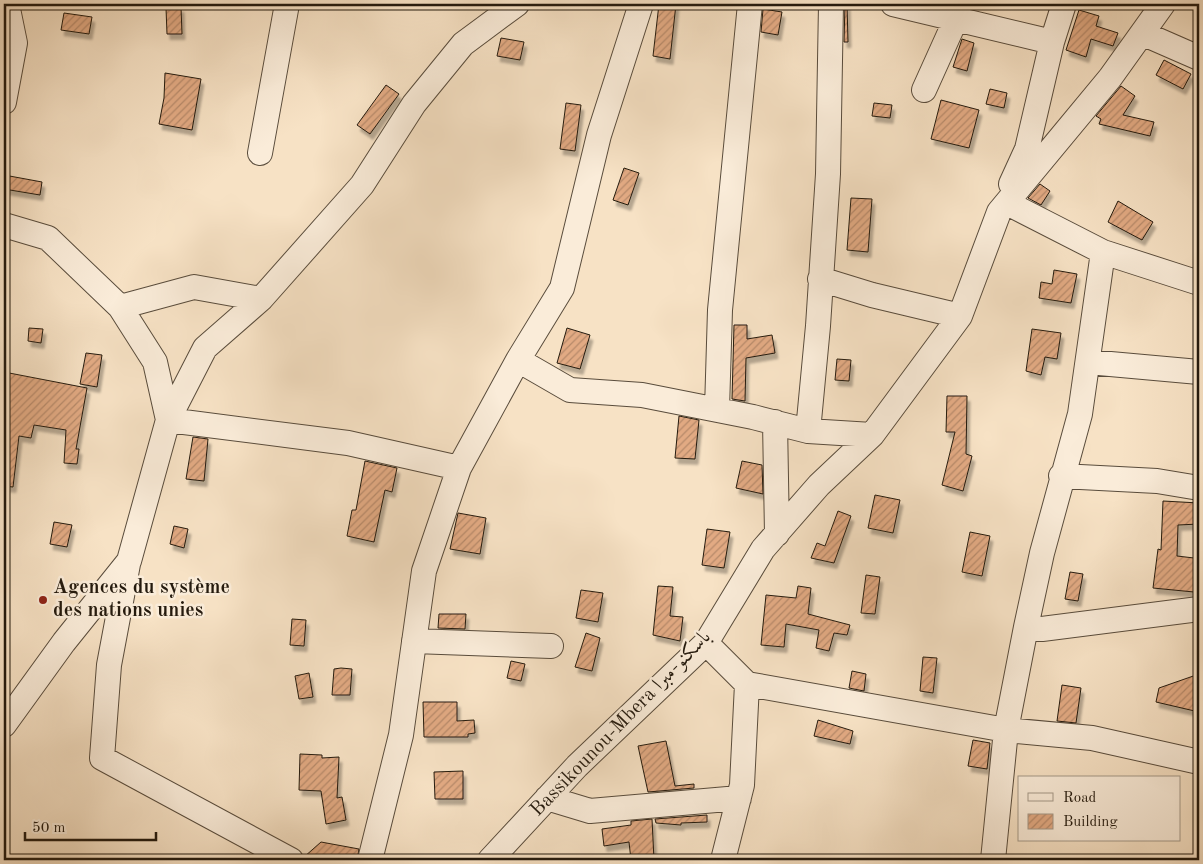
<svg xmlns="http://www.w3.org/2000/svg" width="1203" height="864" viewBox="0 0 1203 864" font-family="'Old Standard TT',Amiri,serif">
<defs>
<pattern id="building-hatch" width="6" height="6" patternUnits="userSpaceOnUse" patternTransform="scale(1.25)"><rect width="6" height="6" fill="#e2aa83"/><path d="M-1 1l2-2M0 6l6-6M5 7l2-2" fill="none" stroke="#b78a6a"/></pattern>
<filter id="shadow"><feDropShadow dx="3" dy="5.5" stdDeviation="1" flood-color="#0004"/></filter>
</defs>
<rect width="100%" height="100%" fill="#f7e2c5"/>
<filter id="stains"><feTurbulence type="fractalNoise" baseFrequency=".004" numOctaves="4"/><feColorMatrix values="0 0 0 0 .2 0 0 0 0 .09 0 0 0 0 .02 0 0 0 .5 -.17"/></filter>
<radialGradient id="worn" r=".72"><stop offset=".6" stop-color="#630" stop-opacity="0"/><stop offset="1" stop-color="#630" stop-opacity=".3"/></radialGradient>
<path fill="url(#building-hatch)" stroke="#241a0e" filter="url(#shadow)" d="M659,4H676L670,59L653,56Z
M845,4H847L848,42H844Z
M181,7L182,34H167L166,8Z
M763,9L782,12L778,35L761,32Z
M1079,10L1099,16L1096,26L1118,33L1113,46L1091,39L1086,57L1066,50Z
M64,13L92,17L89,34L61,30Z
M501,38L524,42L520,60L497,56Z
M962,39L974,43L967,71L953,67Z
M1164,60L1191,74L1183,89L1156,75Z
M165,73L201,79L192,130L159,124L164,98Z
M386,85L399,94L370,134L357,125Z
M1121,86L1135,96L1123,115L1154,122L1150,136L1099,124L1101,119L1096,116Z
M990,89L1007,93L1004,108L986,104Z
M941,100L979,110L969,148L931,139Z
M566,103L581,105L575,151L560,149Z
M874,103L892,105L890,118L872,116Z
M624,168L639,173L628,205L613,200Z
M4,175L42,182L40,195L4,189Z
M1040,184L1050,191L1041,205L1028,198Z
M851,198L872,199L868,252L847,250Z
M1118,201L1153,222L1142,240L1108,222Z
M1054,270L1077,274L1071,303L1039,298L1041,282L1052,284Z
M734,325H747V339L772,335L775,353L746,358L745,401L732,399Z
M29,328L43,329L41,343L28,341Z
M567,328L590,335L580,369L557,363Z
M1032,329L1061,333L1057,359L1045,357L1041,375L1026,371Z
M86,353L102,355L97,387L80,384Z
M837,359L851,360L849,381L835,380Z
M4,372L87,388L76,449H79L77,464L64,463L66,430L34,425L31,438L19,436L13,487L4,486Z
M947,396H967L966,454L972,456L963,491L942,485L955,432H946Z
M679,416L699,420L695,459L675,458Z
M193,437L208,439L204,481L186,479Z
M365,461L397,468L392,492L385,490L374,542L347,536L352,510H356Z
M742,461L762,465L763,494L736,488Z
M875,495L900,500L893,533L868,528Z
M1163,501L1199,503V524L1178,525L1177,556L1194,558V592L1153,588L1158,549L1161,550Z
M838,511L851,516L834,563L811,558L817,543L825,546Z
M458,513L486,518L480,554L450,549Z
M54,522L72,525L67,547L50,544Z
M174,526L188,529L184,548L170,544Z
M707,529L730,532L724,568L702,565Z
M970,532L990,536L982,576L962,572Z
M1070,572L1083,574L1078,601L1065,599Z
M866,575L880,577L875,614L861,613Z
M658,586L673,587L670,616L683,617L680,641L653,635Z
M798,586L811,588L808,614L850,625L847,635L834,633L829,651L816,648L819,630L786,624L784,647L761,645L766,595L796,598Z
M581,590L603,593L598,622L576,618Z
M439,614H466L465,629L438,628Z
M292,619L306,620L304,646L290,645Z
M586,633L600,638L592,671L575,667Z
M923,657L937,658L933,693L920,691Z
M511,661L525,664L521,681L507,678Z
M341,668L352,669L350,695H332L334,669Z
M852,671L866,674L864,691L849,688Z
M309,673L313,697L299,699L295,676Z
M1199,674V712L1156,702L1159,688Z
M1062,685L1081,688L1076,723L1057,721Z
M423,702H457V721L474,720L475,733L468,734V737H424Z
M818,720L853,731L850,744L814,736Z
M973,740L990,743L987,769L968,766Z
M666,741L675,786L694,784V788L648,792L638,746Z
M300,754L322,755V758L339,757L337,798L342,797L346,820L326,824L321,791L299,790Z
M463,771V799H435L434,772Z
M707,815V822L681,823V825L656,823L655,819Z
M652,819L654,860H631L629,842L604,846L602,829L631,825V821Z
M321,842L359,849L357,860H305L304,857Z"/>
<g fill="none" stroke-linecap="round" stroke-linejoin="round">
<g stroke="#594c3c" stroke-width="26">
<path id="minor" d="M893,4L1052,42
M1144,34L1199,58
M924,90L956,19
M4,102L15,43L7,4
M260,153L287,4
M1011,184L1027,149L1052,42L1064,4
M1007,203L1103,252L1199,283
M4,225L48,238L120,307L155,362L168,420
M820,279L872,295L960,316
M120,307L194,287L261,299
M518,360L570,390L642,395L753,417L808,431L872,435
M1088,362L1199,372
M717,409L720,310L750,4
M168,420L348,443L459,468
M775,422L777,534
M808,431L818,326L828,174L831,4
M1061,476L1157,481L1199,488
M128,564L109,665L102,758L291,860
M1026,627L1042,553L1080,414L1103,252
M414,641L551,646
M706,643L747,684L742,785L723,860
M747,684L1006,730L1026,627L1042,629L1199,609
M4,725L64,642L129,561L168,420L205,348L261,299L362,185L414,104L463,44L517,4
M547,798L590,811L739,798
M370,860L401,735L424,571L459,468L518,360L562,288L599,135L641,4
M490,860L577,766L706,643L763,549L819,485L872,435L960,316L999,212L1110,78L1163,4
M993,860L1006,730L1092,738L1199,762"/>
</g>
<use href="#minor" stroke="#faecd9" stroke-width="24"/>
</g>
<circle fill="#8f2418" stroke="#faecd9" stroke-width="2" cx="43" cy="600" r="5"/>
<g text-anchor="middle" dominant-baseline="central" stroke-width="5" stroke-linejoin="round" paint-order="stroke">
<g font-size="20" font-weight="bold" fill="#241a0e" stroke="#faecd9" text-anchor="start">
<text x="53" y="588">Agences du système<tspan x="53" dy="23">des nations unies</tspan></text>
</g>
<g font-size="20" fill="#241a0e" stroke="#faecd9">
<text transform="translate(621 724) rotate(-46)">Bassikounou-Mbera باسكنو-مبرا</text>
</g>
</g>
<rect width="1203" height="864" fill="none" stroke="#f7e2c5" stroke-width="20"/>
<rect x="5" y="5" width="1193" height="854" fill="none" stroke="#241a0e" stroke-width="2.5"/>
<rect x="10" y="10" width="1183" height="844" fill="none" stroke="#241a0e"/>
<rect x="1018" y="776" width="162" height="65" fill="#faecd9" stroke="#a49888"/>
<rect x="1028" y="793" width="25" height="8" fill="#faecd9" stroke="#a49888"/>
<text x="1063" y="802" font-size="15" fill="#241a0e">Road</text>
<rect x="1028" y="814" width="25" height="15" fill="url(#building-hatch)" stroke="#a49888"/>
<text x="1063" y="826" font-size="15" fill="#241a0e">Building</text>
<path d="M25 832v8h131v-8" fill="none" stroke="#241a0e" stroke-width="2.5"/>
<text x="32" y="832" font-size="15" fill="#241a0e" stroke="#faecd9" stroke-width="4" paint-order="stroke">50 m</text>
<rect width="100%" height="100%" filter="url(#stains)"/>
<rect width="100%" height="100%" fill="url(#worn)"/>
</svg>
